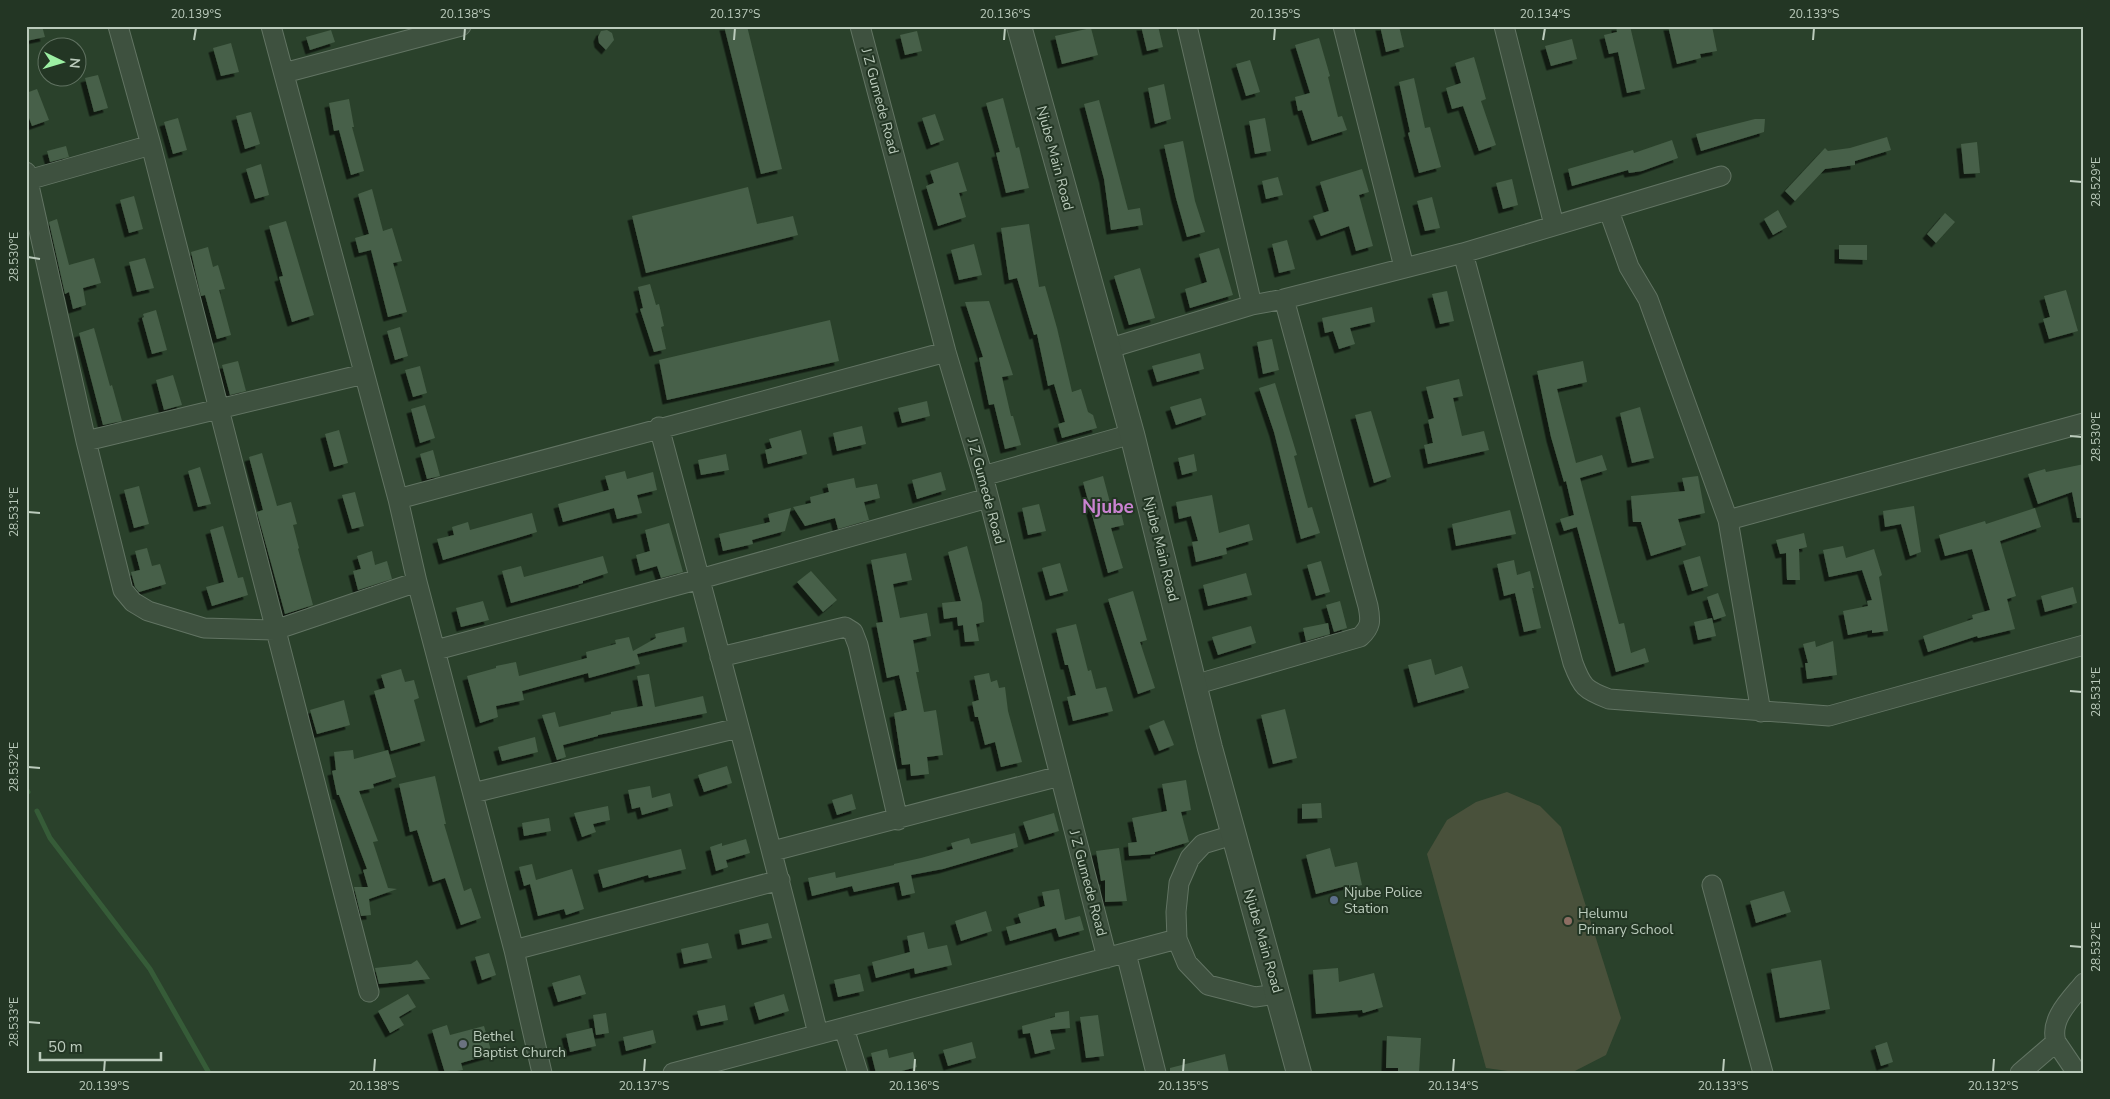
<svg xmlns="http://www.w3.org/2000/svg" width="2110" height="1099" viewBox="0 0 2110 1099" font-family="'Nunito Sans',sans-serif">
<defs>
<filter id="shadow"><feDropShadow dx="-4.5" dy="4.5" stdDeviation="0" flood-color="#0009"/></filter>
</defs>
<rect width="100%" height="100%" fill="#2a412b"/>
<path fill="#49513b" d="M1507,792L1540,806L1561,827L1621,1018L1606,1055L1571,1073H1522L1486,1068L1427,854L1447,820L1476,802Z"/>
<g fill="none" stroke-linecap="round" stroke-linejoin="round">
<path stroke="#365c38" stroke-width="5" d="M26,788L28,792
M37,811L50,838L150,969L209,1073"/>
</g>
<path fill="#476048" filter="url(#shadow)" d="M26,26H42L45,37L26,41Z
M724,26H747L782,169L761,174Z
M1141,26H1158L1163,47L1147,51Z
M1380,26H1399L1404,47L1386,52Z
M1616,26H1630L1645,89L1627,93L1618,52L1609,54L1604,35L1617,32Z
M1668,26H1712L1717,51L1700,54L1701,58L1677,64Z
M1091,28L1098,55L1062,64L1055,36Z
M331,30L335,42L310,50L306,37Z
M607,30L612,33L614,40L606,50L599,43L598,37L601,31Z
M917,31L922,51L905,55L900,35Z
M1319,38L1330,76L1328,77L1338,117L1342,116L1347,130L1312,141L1302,110L1298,111L1295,97L1310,93L1295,45Z
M1572,39L1577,59L1551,66L1545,46Z
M231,43L239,72L221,76L213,48Z
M1474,57L1486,99L1481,101L1496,145L1479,151L1463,106L1452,109L1446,88L1461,83L1455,63Z
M1250,60L1260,92L1246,96L1236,64Z
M98,75L108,108L94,112L85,78Z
M1414,78L1425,128L1430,127L1441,167L1419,173L1408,133L1410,132L1399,82Z
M1164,84L1171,119L1155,124L1148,88Z
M37,89L49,120L32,126L26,110V93Z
M1003,98L1016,148L1019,147L1029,188L1006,193L996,153L1000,152L986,103Z
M349,99L354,127H352L364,171L351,175L339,130L334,131L329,103Z
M1099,100L1128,210L1140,208L1143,225L1111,230L1104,179L1084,104Z
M251,112L260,144L245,149L236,116Z
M935,114L944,140L931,145L922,118Z
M178,118L187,150L173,154L164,122Z
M1265,118L1271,151L1255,154L1249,121Z
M1755,119H1765L1764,132L1701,151L1696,134Z
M1887,137L1891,150L1855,161V165L1825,169L1795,201L1785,191L1825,148L1828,151L1850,148Z
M1672,140L1678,158L1642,171L1629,173L1628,170L1572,186L1568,169L1633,150L1634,153Z
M1183,141L1195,201L1205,232L1187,237L1176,198L1164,145Z
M1977,142L1980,173L1964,174L1961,144Z
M66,146L69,157L50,162L47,151Z
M958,162L967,191L959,193L966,217L938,226L926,186L934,183L930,171Z
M261,164L269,195L255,199L246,169Z
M1362,169L1369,192L1359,195L1373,246L1356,251L1349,226L1321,236L1313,216L1329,211L1320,182Z
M1278,177L1283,195L1266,199L1262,181Z
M1512,179L1518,205L1503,209L1496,183Z
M748,187L757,224L793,216L798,235L646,273L632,216Z
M372,189L383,231L392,228L402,261L393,263L407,312L388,317L371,250L359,253L355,238L369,234L358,194Z
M134,196L143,229L129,233L120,200Z
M1432,197L1440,228L1425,231L1417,201Z
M1778,210L1787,227L1773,235L1764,219Z
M1945,213L1955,222L1936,243L1927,234Z
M57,219L69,265L94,258L101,283L83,288L86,305L73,309L69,292L65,294L49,222Z
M286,221L314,315L292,322L279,277L283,276L269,226Z
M1029,224L1039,287L1045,286L1057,328L1072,392L1081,389L1088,412L1093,415L1097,428L1062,438L1058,424L1065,422L1054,384L1048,386L1037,334L1034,335L1017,278L1009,280L1001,228Z
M1287,240L1295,269L1279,273L1272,244Z
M974,244L982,275L959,280L951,250Z
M1839,245H1867V260L1839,259Z
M208,247L213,267L218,265L225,289L219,290L231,335L217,339L205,295L201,296L191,252Z
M1219,248L1233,295L1190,308L1185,289L1207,282L1199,254Z
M145,258L154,288L137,292L129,262Z
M1140,268L1155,318L1129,325L1114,276Z
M650,284L656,305L659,304L664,326L661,327L666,349L654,352L640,309L643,308L638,287Z
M2066,290L2078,331L2049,339L2043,319L2050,317L2044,296Z
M1447,291L1454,321L1440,324L1432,294Z
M989,301L1013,375L1002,377L1011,416H1013L1021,445L1005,449L994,404L989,405L979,358L983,357L965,302Z
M1372,307L1375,322L1350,328L1355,344L1339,349L1333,331L1325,333L1322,318Z
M156,310L167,350L152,354L142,318L144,317L143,314Z
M830,320L839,361L667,400L659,360Z
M400,327L408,356L395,360L387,331Z
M94,328L110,386L112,385L122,421L103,425L79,333Z
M1272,339L1279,370L1263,374L1257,342Z
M1200,353L1204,369L1157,382L1152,366Z
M238,361L246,391L230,395L222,365Z
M1583,361L1587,382L1557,389L1576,463L1602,455L1607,470L1580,478L1619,624L1624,623L1631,653L1645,648L1649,662L1616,672L1577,527L1564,531L1560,519L1574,515L1566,481L1564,482L1551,437L1537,371Z
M420,366L427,393L413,397L405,370Z
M173,375L182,405L164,410L156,380Z
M1459,379L1463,396L1453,398L1462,436L1484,431L1489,450L1428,464L1424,445L1433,443L1428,420L1434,418L1426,387Z
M1275,383L1297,455L1294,456L1308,508L1312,507L1320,533L1301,539L1274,432L1259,388Z
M1201,398L1206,415L1176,425L1170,407Z
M927,401L930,416L902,423L898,408Z
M425,405L435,438L420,443L411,409Z
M1640,407L1654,458L1632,463L1620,413Z
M1371,411L1391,477L1374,483L1355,415Z
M862,426L866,444L837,451L833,433Z
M339,430L348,463L334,467L325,434Z
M801,430L807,454L768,464L765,450L772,448L769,439Z
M433,450L440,476L427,479L420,454Z
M262,453L277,506L291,502L297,524L293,525L299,548L298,549L313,605L285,614L257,512L263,510L249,457Z
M726,454L729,470L701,475L698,460Z
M1194,454L1197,471L1182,475L1178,458Z
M2084,464V518H2077L2072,492L2038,504L2028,474L2045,469L2046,472Z
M200,467L211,504L198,507L188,471Z
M625,471L627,479L653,472L657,490L637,495L642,513L617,519L614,508L563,522L558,504L609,490L605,476Z
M941,472L946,490L917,499L912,480Z
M1103,476L1112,510L1120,508L1124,525L1111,528L1123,568L1108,573L1083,482Z
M1698,476L1705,513L1678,519L1686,545L1651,556L1641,522H1633L1631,496L1685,491L1682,478Z
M854,478L856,488L877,484L880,498L864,502L869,520L838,529L835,518L805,526L793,507L811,503L810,497L829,492L827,484Z
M139,486L149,524L134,528L124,490Z
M355,492L364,526L352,529L342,495Z
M1212,495L1219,533L1249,524L1253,540L1226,548L1227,554L1196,562L1192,542L1198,541L1191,516L1179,519L1176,502Z
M1039,504L1046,531L1028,535L1022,508Z
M1914,506L1921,552L1910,556L1901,524L1885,527L1883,511Z
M791,508L785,531L752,540L753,544L723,551L719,534L770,522L768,514Z
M2035,508L2041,527L2000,541L2016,596L2007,599L2015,629L1978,638L1977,636L1928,652L1923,636L1973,619L1972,615L1990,610L1972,549L1945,556L1939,535L1985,521L1986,524Z
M1510,510L1516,534L1456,546L1452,524Z
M532,513L537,532L443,560L437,539L454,535L452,527L468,522L470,530Z
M669,523L683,572L661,578L657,566L640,571L636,555L650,551L645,530Z
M223,526L238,578L243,577L248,595L212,606L206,587L224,582L210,530Z
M1804,533L1807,547L1799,549L1800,580H1787L1786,553L1780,554L1776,540Z
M967,546L982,603L984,622L976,624L979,641L965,642L963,625L958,626L957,617L944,619L942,603L961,601L948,552Z
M1843,546L1846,558L1874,549L1882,575L1879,577L1888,631L1872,633V630L1848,635L1843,611L1868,606L1867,601L1872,600L1862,570L1829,577L1823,550Z
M147,548L152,566L160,564L166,584L139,592L135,587L131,572L140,570L135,551Z
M372,551L375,565L387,561L392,579L358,590L353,571L361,569L357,556Z
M906,553L912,580L893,584L900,618L927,613L931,636L913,640L919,672H916L924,712L936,710L943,755L927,757L929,774L911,776L910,764L902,765L894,713L907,710L899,675L887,678L876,623L883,622L871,560Z
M603,556L608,573L583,581V583L511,603L502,571L521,566L524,577Z
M1700,556L1708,586L1692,591L1683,561Z
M1514,560L1517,575L1530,571L1534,588H1532L1541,628L1524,632L1515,593L1504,596L1497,564Z
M1321,561L1330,592L1316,596L1307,565Z
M1060,563L1068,591L1050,596L1042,568Z
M811,571L837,600L823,612L797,582Z
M1246,573L1252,595L1208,606L1203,585Z
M2073,587L2077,603L2045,612L2041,596Z
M1133,591L1147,640L1140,642L1155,688L1138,694L1108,599Z
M1718,593L1726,616L1714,620L1707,597Z
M483,601L489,620L461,627L456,608Z
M1340,601L1347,628L1334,632L1326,605Z
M1712,618L1716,636L1698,640L1694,622Z
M1328,623L1330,634L1306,641L1303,628Z
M1076,624L1088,671L1091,670L1096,689L1106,687L1113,711L1073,721L1067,697L1076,695L1068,665H1065L1056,629Z
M1251,626L1256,643L1218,655L1212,637Z
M684,627L687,642L637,654L640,664L589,678L588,673L522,691L524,700L496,706L498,717L480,723L467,676L496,668V666L516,662L519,676L587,658L586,652L616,644L615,640L629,637L633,651L656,638L655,634Z
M1815,641L1816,647L1833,641L1837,675L1807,679L1805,663H1808L1803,644Z
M1431,659L1435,675L1462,666L1469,688L1418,703L1408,665Z
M401,669L405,682L414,680L419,698L414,700L425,741L391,751L374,691L385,688L381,675Z
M989,673L991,682L997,680L999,688L1005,687L1008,711L1022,762L1001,767L995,742L985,745L978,717H975L972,702L979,700L974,676Z
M649,674L655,707L703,696L707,713L598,735V736L563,745L566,757L557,760L542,715L555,712L559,727L611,714V712L643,706L637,676Z
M344,700L350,725L317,734L310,710Z
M1285,709L1297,758L1273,764L1261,715Z
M1164,720L1174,745L1159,751L1149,726Z
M535,737L538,752L502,761L498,747Z
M353,750L354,759L388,750L396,777L373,784L374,788L359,791L378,841L373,842L388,888L397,889L369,899L371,915L361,916L354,887H368L363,870L367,869L339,795H337L332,771L336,770L334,752Z
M727,766L732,783L704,792L698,775Z
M435,776L446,824H444L464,891L471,888L481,918L461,925L445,878L433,882L417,830L410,832L399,784Z
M1186,780L1191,810L1181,812L1189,842L1155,852V854L1129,856L1128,843L1137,842L1132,818L1167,811L1162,784Z
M650,786L652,798L670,793L673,806L642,815L640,807L632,809L628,790Z
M852,794L856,809L837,815L832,800Z
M1321,803L1322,818L1302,819V804Z
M608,806L610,820L593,824L596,832L582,837L574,813Z
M1054,813L1059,831L1029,840L1023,822Z
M549,818L551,831L524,836L522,823Z
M1015,833L1018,847L943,869L911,875L915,893L902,896L899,882L854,892L852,886L812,896L808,878L835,872L836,878L894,865V864L921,858L953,849L951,843L969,838L971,844Z
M746,839L750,853L726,860L728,867L716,871L710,847L722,843V846Z
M1119,848L1127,901L1105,902V880L1101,881L1096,851Z
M1330,848L1335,867L1357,862L1362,885L1349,888V885L1316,894L1306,855Z
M681,849L686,869L649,878L648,875L603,888L598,870Z
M532,864L536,880L572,869L584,909L566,915L564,909L538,916L530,884L524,886L519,867Z
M1059,889L1065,920L1080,916L1084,930L1059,937L1056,928L1010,941L1006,927L1021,923L1018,914L1045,906L1042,892Z
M1784,891L1791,912L1756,923L1750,901Z
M986,911L992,931L961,941L955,921Z
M768,923L772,938L742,945L739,930Z
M924,932L928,949L947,945L952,965L915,974L914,968L876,978L872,962L910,952L907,936Z
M708,943L712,958L684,964L681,949Z
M489,953L496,975L482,980L475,957Z
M417,960L430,979L379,984L375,968L411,964Z
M1821,960L1830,1009L1780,1018L1771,969Z
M1338,968L1339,982L1374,973L1383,1007L1363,1013L1362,1010L1316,1014L1313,970Z
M860,974L864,991L838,997L834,980Z
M580,975L586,994L558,1002L552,983Z
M408,994L416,1007L399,1017L404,1025L390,1033L378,1011Z
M784,994L789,1011L759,1020L754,1003Z
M725,1005L728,1020L701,1026L697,1011Z
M1069,1011L1070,1028L1050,1030L1055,1049L1035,1054L1030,1033L1023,1034L1022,1026L1055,1017V1013Z
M606,1013L609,1033L596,1035L593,1015Z
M1098,1015L1104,1056L1086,1058L1080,1017Z
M447,1025L450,1035L484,1026L492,1054L461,1063L463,1070L445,1073L432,1030Z
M592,1028L596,1046L570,1052L566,1034Z
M653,1030L656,1043L626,1051L623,1037Z
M1387,1036L1421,1038L1419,1073H1398V1068H1386Z
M972,1042L976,1058L948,1066L943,1050Z
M1887,1042L1893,1062L1881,1066L1875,1046Z
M887,1049L889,1058L913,1052L917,1067L894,1073H876L871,1053Z
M1225,1054L1229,1073H1170V1068Z"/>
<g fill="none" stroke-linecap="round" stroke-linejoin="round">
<g stroke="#627463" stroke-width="21">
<path id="minor" d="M118,26L151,145L369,992
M271,26L398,499L417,582L514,950L542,1073
M860,26L946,352L983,476L1107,958
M1187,26L1252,305
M1343,26L1404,267
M1504,26L1554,225
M284,73L461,26
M26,172L86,441L123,590L133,602L148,611L204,628L275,630L417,582
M28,180L151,145
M1609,211L1629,267L1648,299L1728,520L1761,712
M1463,253L1573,663C1582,687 1585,690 1609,699L1829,716L2084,645
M1107,349L1252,305L1284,299L1463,253L1721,176
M659,427C713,629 768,831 818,1034
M86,441L364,374
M983,476L1132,434
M398,499L946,352
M1728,520L2084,423
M436,650L700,579L988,498
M720,657L845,627L853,632L858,645L898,820
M1194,685L1360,637C1371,627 1371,621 1368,606L1284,299
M473,793L738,728
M1233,835L1203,844L1190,858L1179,883L1176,912L1177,939L1187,963L1208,985L1255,997L1278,994
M773,851L1060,776
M1712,885L1763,1073
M514,950L780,880
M1126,953L1156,1073
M844,1028L858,1073
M2056,1042L2077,1073
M673,1073L1177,939
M2020,1073L2056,1042C2049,1019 2071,999 2084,983"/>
</g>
<g stroke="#627463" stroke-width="26">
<path id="tertiary" d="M1019,26L1132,434L1210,748L1299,1073"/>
</g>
<use href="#minor" stroke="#3e513f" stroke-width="19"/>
<use href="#tertiary" stroke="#3e513f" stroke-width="24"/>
</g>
<path fill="none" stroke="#bbcbbc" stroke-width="2" d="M194,40L196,28M464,40L465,28M734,40L735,28M1004,40L1005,28M1274,40L1275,28M1543,40L1545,28M1813,40L1814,28M2070,181L2082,182M28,257L40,259M2070,436L2082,437M28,512L40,513M2070,691L2082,692M28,767L40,768M2070,946L2082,947M28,1022L40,1023M104,1072L105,1059M374,1072L375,1059M644,1072L645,1059M914,1072L915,1059M1183,1072L1184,1059M1453,1072L1454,1059M1723,1072L1724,1059M1993,1072L1994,1059"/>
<circle fill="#5c6f8a" stroke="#233624" stroke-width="2" cx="1334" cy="900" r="5"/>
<circle fill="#8d6e63" stroke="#233624" stroke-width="2" cx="1568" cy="921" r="5"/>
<circle fill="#6b7280" stroke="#233624" stroke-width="2" cx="463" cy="1044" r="5"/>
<g text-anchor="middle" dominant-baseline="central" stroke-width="4" stroke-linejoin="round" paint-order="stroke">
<g font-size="14" fill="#bbcbbc" stroke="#233624">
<text transform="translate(880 101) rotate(75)">J Z Gumede Road</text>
<text transform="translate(1055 158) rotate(75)">Njube Main Road</text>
<text transform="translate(986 491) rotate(75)">J Z Gumede Road</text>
<text transform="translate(1161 549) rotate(76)">Njube Main Road</text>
<text transform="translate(1088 883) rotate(75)">J Z Gumede Road</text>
<text transform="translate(1263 941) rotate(74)">Njube Main Road</text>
</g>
<g font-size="14" fill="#bbcbbc" stroke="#233624" text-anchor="start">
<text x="1344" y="892">Njube Police<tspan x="1344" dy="16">Station</tspan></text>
<text x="1578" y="913">Helumu<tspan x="1578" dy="16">Primary School</tspan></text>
<text x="473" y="1036">Bethel<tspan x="473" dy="16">Baptist Church</tspan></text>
</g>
<g font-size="19" font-weight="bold" fill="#ca83d1" stroke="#233624">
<text x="1108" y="507">Njube</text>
</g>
</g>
<rect width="2110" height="1099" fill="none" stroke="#233624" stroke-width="55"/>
<g transform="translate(62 62) rotate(95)"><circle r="24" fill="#233624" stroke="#607261"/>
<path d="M0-4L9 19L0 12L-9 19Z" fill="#9cefa3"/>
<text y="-8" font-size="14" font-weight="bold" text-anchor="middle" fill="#bbcbbc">N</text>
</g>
<path d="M40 1052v8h121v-8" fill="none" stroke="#bbcbbc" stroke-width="2.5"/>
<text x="48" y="1052" font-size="15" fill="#bbcbbc" stroke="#233624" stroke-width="4" paint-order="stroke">50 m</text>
<rect x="28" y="28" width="2054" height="1044" fill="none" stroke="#bbcbbc" stroke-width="2"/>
<g font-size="12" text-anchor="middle" fill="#bbcbbc">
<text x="196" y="18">20.139°S</text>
<text x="465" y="18">20.138°S</text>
<text x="735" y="18">20.137°S</text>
<text x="1005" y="18">20.136°S</text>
<text x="1275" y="18">20.135°S</text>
<text x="1545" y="18">20.134°S</text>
<text x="1814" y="18">20.133°S</text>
<text transform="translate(2096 182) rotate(-90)" y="4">28.529°E</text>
<text transform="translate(14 257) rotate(-90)" y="4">28.530°E</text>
<text transform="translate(2096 437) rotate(-90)" y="4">28.530°E</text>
<text transform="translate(14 512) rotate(-90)" y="4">28.531°E</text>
<text transform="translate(2096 692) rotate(-90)" y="4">28.531°E</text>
<text transform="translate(14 767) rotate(-90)" y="4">28.532°E</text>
<text transform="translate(2096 947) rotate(-90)" y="4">28.532°E</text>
<text transform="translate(14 1022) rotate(-90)" y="4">28.533°E</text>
<text x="104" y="1090">20.139°S</text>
<text x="374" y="1090">20.138°S</text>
<text x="644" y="1090">20.137°S</text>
<text x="914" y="1090">20.136°S</text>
<text x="1183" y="1090">20.135°S</text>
<text x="1453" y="1090">20.134°S</text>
<text x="1723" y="1090">20.133°S</text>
<text x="1993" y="1090">20.132°S</text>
</g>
</svg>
